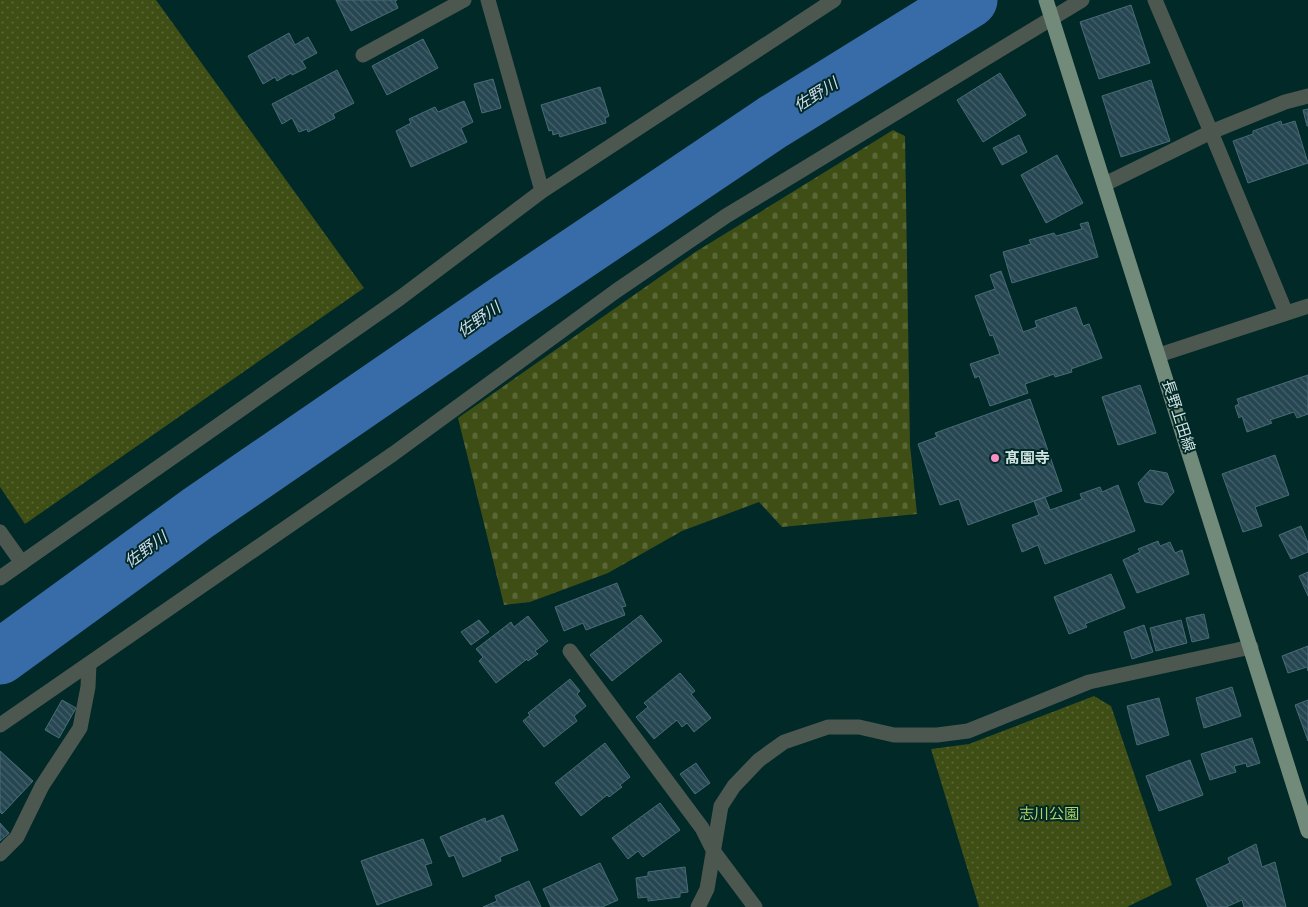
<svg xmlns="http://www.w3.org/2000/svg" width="1308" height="907" viewBox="0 0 1308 907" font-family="'Source Sans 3','Noto Sans JP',sans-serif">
<defs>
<pattern id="cemetery-stones" width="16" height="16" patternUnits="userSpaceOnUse" patternTransform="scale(1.25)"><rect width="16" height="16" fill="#3e4e15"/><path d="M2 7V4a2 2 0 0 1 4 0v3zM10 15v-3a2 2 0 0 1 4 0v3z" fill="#596737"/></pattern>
<pattern id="park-dots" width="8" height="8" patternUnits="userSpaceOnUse" patternTransform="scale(1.25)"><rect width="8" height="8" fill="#3e4e15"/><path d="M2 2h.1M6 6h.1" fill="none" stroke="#596737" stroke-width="1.8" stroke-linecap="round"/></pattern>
<pattern id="building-back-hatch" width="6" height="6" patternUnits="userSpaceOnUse" patternTransform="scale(1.25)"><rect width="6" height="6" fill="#264752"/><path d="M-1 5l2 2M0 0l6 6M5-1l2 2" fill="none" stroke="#44616b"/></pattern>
</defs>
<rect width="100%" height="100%" fill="#012927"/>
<path fill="url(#cemetery-stones)" d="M893,130L905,136L910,445L917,514L782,527L759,502L682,531L608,573L530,602L504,605L458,418L697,251Z"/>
<path fill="url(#park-dots)" d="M0,0H156L364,288L25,524L0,487Z
M1094,696L1111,706L1172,885L1127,907H979L931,749L969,744Z"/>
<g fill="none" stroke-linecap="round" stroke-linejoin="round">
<path stroke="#386ca8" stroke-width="55" d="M0,657L198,513L507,301L773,122L970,0"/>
</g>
<path fill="url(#building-back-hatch)" stroke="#496b77" d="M336,0H397L395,1L398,8L351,31Z
M1131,5L1150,63L1099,79L1080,22Z
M289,33L295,45L308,37L317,53L302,61L306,68L292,75L291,73L277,81L275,77L263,84L248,56Z
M423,39L438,68L387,95L372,66Z
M337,70L354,103L333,114L335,118L308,132L307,129L299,132L292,118L282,124L272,104Z
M1000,73L1026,115L983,142L957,100Z
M493,79L501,108L482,113L474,84Z
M1151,80L1170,141L1121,157L1102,96Z
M600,87L609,116L605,118L606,123L560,137L559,133L553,135L552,130L549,131L541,105Z
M464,101L473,122L461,128L467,142L411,167L396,131L411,123L409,119L435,107L438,112Z
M1308,109V126H1307L1303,110Z
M1281,121L1282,125L1295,121L1308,163L1248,183L1233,141L1253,134V131Z
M1019,135L1027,152L1002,165L993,148Z
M1057,155L1083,203L1046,223L1021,175Z
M1088,222L1098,257L1012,283L1003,252L1031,244L1029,240L1054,233L1056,236L1082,229L1080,224Z
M1001,271L1023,332L1037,327L1035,321L1076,307L1083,326L1089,324L1102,358L1071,369L1072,372L1055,377L1054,374L1025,384L1028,393L990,406L979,376L975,378L970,364L1000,354L993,335L990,336L975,296L995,289L990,275Z
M1308,375V414L1297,418L1294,412L1270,420L1272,423L1247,432L1242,416L1239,418L1235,406L1239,404L1237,399Z
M1140,385L1156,433L1118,445L1102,397Z
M1030,399L1062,491L968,525L959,499L940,505L918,444L937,437L935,433Z
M1275,455L1289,495L1255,507L1262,526L1243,532L1222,474Z
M1150,470L1167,473L1174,492L1162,505L1145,502L1138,483Z
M1118,485L1135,531L1045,564L1038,545L1022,552L1012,525L1039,515L1034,501L1045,497L1050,510L1082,499L1080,494L1100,487L1102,492Z
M1301,526L1308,543V552L1291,559L1279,535Z
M1158,541L1160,546L1170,542L1175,553L1182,550L1189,574L1137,593L1123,560L1140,552L1138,549Z
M1308,572V596L1299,576Z
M1111,574L1125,608L1085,624L1087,627L1069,634L1054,597Z
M617,583L626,606L622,607L625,615L586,630L583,623L564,631L555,607Z
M1204,614L1209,638L1192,642L1186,618Z
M641,615L662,641L612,681L590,655Z
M528,616L548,641L535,651L538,654L528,661L527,659L496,683L479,661L483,657L476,649L511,622L514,627Z
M479,620L489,632L471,645L461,632Z
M1181,620L1187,643L1156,651L1150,628Z
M1144,625L1153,652L1132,659L1124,632Z
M1308,646V671L1307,667L1288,673L1282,656Z
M680,673L695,691L691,694L711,718L694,732L687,723L682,727L677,720L654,739L636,717L648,707L644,703Z
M570,679L580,691L577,694L586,706L574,716L577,721L544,747L523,721L530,715L528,713Z
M1232,687L1241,716L1204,728L1196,698Z
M1159,698L1169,735L1137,745L1127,706Z
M62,700L76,708L59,738L45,730Z
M1308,700V741L1295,705Z
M1252,738L1260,763L1247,767L1246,763L1234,766L1236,772L1210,780L1201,754Z
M605,743L630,777L620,785L622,787L609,797L607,795L581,816L555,783Z
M0,751L33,781L2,814L0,812Z
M1190,760L1203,795L1159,811L1146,776Z
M696,763L710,783L695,794L680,774Z
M660,803L680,830L643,857L638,851L628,859L612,838Z
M503,815L518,850L500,857L501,861L463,877L454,855L449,857L440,837L485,818L486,822Z
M0,823L9,833L0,841Z
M423,839L432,863L425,865L432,885L377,905L361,861Z
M1256,844L1262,867L1275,862L1286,907H1244L1242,900L1226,907H1208L1196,879L1230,863L1228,858Z
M600,863L618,900L602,907H551L543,889Z
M685,867L688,892L680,893V897L648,901V897L638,898L636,878L648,876V872Z
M529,881L541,907H483L497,901L495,896Z"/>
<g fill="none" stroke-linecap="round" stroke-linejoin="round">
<path stroke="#4b574f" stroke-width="15" d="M1155,0L1211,132L1285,102L1308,96
M1105,184L1211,132L1286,313
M1159,355L1308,306
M0,532L22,563
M0,854L17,837L42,786L80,728L88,687L89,664"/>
<path stroke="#4b574f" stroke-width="15" d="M488,0L542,191
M363,55L464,0
M0,578L400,298L542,191L834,0
M570,651L702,828L714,852L755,907
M0,725L393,454L616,291L726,216L1082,0
M698,907L707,889L721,806L734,786L759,760L784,742L828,727H859L894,735H937L968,731L1089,682L1251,647"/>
<path stroke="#728a7a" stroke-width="15" d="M1046,0L1308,831"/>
</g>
<circle fill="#fc8fc2" stroke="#012927" stroke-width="2" cx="995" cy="458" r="5"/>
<g text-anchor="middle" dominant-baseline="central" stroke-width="4" stroke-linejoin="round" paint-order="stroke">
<g font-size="15" fill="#cfe3e1" stroke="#012927">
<text transform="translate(1178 416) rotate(72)">長野上田線</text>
</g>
<g font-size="15" font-weight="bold" fill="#cfe3e1" stroke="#012927" text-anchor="start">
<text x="1005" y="458">髙園寺</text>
</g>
<g font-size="15" fill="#b2d266" stroke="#012927">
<text x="1049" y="814">志川公園</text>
</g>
<g font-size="16" font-style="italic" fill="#cedced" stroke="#012927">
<text transform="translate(816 95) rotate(-32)">佐野川</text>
<text transform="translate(479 320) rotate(-35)">佐野川</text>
<text transform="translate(146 550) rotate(-36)">佐野川</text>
</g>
</g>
</svg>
